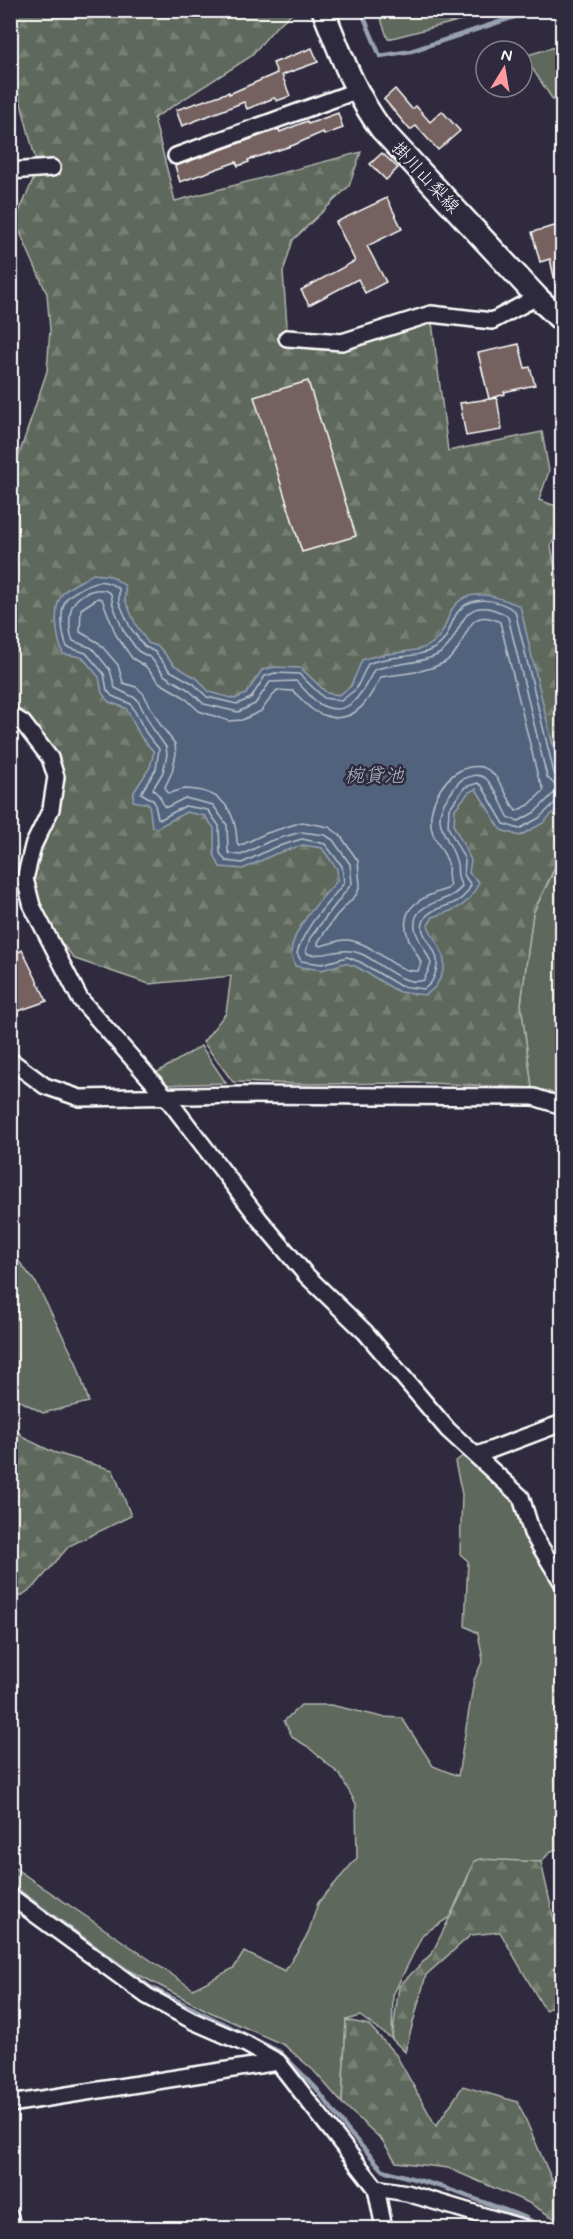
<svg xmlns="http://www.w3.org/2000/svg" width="573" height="2239" viewBox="0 0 573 2239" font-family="Mynerve,'Klee One',sans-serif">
<defs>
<pattern id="forest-firs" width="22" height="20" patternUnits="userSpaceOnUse" patternTransform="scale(1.5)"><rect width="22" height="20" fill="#5f685c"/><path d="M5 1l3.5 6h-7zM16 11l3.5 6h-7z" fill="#777f74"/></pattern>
</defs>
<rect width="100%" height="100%" fill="#2f2a3d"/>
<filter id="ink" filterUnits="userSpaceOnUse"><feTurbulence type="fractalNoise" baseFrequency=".0167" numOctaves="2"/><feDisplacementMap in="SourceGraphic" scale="12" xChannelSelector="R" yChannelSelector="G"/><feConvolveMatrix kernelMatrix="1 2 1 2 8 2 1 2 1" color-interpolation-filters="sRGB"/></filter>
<g filter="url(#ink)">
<path fill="#5f685c" stroke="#afb4ae" stroke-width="1.5" d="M378,11V10L497,11L388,39Z
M562,45V108L559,109L524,56Z
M558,863L562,868V1100L532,1088L521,1004L533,913Z
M201,1046L226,1083L163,1085L156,1073Z
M10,1250L36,1283L76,1362L89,1402L43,1413L11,1396Z
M464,1455L506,1481L562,1583V1848L551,1851L541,1862L480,1860L468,1876L450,1917L423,1934L393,1995L392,2039L360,2016L346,2020L342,2103L313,2070L284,2045L208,2011L99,1954L11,1883L10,1865L193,1989L234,1968L244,1952L285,1971L308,1934L318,1903L357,1858L356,1804L340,1775L307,1746L293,1738L284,1721L301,1705H331L382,1717L402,1718L433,1766L458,1776L474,1680L483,1660L478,1633L465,1626L468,1561L460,1554L462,1494L455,1462Z"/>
<path fill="url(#forest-firs)" stroke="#afb4ae" stroke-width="1.5" d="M11,11H308L291,14L275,28L250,57L154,118L175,201L361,152L349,186L293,240L283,272L287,326L281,343L342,342L431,314L448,451L542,432L549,471L539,500L562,508V520L551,546L562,603V868L557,863L533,913L521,1004L532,1088L427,1083L304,1084L233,1082L203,1042L226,1013L231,976L149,984L75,959L37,914L32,872L56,777L11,714V472L14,470L47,371L50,330L47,294L15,221L38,169L11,65Z
M10,1423L24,1438L53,1452L113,1470L131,1516L69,1546L35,1586L11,1603Z
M480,1859L541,1862L562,1955V2002L545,2010L500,1932L471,1935L426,1975L405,2052L392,2039L399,1986L432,1953L461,1895L474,1861Z
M346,2020L369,2025L396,2055L436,2126L463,2086L518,2102L562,2203V2223L529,2203L448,2168L396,2162L382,2140L342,2103Z"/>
<path fill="#51637c" stroke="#97a1b0" stroke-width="1.5" d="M93,574L111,576L125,586V600L136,625L148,643L159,647L174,665L198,679L209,692L235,699L246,694L262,670L274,667L301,668L327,693L339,695L351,686L362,660C384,650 417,656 434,642C443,635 446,623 450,613C464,584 497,596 520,606L562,784V804L543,823L520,836L501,830L476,789L469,792L455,809L454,826L471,860L469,873L479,882C468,907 458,909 433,917L428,925C434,943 450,954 442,974C437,985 435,989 425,995L399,992L357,967L345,963L322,970L295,966C294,962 291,957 291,952C293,927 322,898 338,880L337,869L322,848L303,845L275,854L243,869L220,867L214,854V828L205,816L186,812L157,828L152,827L149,804L133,801L134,792L150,767L154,752L141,737L126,708L109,702L102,693L99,677L82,657L63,654C57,639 51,605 64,592C71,585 84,580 93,574Z"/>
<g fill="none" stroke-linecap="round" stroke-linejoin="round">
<path stroke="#b9c1cb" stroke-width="1.5" d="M98,598L102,599L116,635L132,658L145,666L160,683L184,697L199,711L229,721L242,720L261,711L277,690L293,691C300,697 306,705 313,710C318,714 324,715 330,717C358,722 370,697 381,677C403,673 425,673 445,662C470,647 463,603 500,622L538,777L544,790L529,805L516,811C507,799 503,782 491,772C482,764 471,766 461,770C440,780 425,812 433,834C437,844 445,853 448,863C449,870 447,878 450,885L447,889C424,896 397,906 408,937C411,946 418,954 421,963L418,971C392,973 372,939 344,940C336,941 328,944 321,946L318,945V942L336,916L357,894L360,885L358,861L340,835L329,827L302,822L267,833L239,846L237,843C236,810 222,790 186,789C179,789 174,793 168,793L165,787L172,772L176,754L175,744L160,724L143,693L136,687L123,683L118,665L99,643L80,632L81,609Z
M562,778L557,777L554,773L515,611C498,599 471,594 457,613C449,625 449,640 435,648C414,660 389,654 368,664L356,689L341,701L324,698L299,674L275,673L265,676L251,698L237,704L207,697L194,684L169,670L155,652L144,646L130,627L119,602V589C105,578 95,580 80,589C77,591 71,594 68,597C58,608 62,635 67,647L86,653L104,674L107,690L112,696L131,704L146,733L159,749L156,769L141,793L154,801L158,818L161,819L185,806L208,810L219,826L220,853L226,861L242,863L273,848L302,839L325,844L342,866L344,883C326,906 306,924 297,953L301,961L322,964L347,957L360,962L400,986L424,989C431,984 432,982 435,974C445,949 418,939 423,923C429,901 460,913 471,885L464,875L465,860L448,827L449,809L465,787L478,783L482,786L504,824L519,829L539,818L557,801L562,800
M562,786L554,784L547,777L508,617C504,613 498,611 492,609C456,600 463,642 437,655C417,665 395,662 374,670C363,690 351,720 321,705C312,700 304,688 296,681L270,682L255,704L238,712L204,704L189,690L165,676L151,658L138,651L123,630L113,605L111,594C101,585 81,592 74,603C68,611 69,632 73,641L92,648L110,670L115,688L137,699L153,729L166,747L167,755L163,772L153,789L160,797L164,806L167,807L185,798L213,805L227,825L228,851L230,854L241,855L270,841L301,832L325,835L333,840L350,864L352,883L310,938L306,951L308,954C331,958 340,944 364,955C381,964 404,987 424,980L431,964C428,951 417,941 415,928C411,899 451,905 462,886C454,873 460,871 456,860C448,833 427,822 451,793C454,788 458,782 463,779C470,776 478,773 485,778C496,787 502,806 509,818L519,821L535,812L553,794L562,792"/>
<path stroke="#97a1b0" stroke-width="4.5" d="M361,10L380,56L411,51L536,10
M10,1885L150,1987L280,2052L316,2088L349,2132L383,2170L442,2187L524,2217L544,2228"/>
</g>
<path fill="#746260" stroke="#fff" stroke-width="1.5" d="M312,48L318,62L282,75L290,96L277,101L274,98L247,109L244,102L182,126L176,110L229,92V94L277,73L273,63Z
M395,89L412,109L416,106L430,122L442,111L460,131L438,150L416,126L410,130L384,99Z
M338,113L343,128L324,135L323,132L294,145L248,160L249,162L238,166L236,162L180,182L175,166L279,129L280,132L307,121L308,124Z
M382,153L398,168L386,180L370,164Z
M387,198L402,229L367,246L386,282L365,293L358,279L309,305L301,290L355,261L336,222Z
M562,224V289L557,290L550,259L540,262L532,232Z
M519,344L525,368L530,367L535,385L504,392L505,394L489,399L478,353Z
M308,381L356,536L302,552L254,397Z
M497,398L502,430L466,436L460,403Z
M22,950L47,1001L10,1014V957Z"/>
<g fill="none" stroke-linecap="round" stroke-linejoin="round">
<g stroke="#fff" stroke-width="20">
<path id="minor" d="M176,156L356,91
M10,171L52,168
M287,338L342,342L431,314L492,321L537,297
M10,715L23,723L50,758L56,777L51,809L33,846L25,879L32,906L80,999L167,1098L260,1220L306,1275L365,1332L448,1430L521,1497L532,1533L562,1582
M10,1060L45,1086L80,1098L244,1095L534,1097L562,1106
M477,1455L562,1423
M10,1896L147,1996L193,2021L246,2044L278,2062L376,2188L384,2228
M10,2104L278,2062
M376,2188L407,2193L524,2228
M10,2217L12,2228"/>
</g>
<g stroke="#fff" stroke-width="26">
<path id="secondary" d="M323,10C340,52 354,93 381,129L537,297L562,321"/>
</g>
<use href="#minor" stroke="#2f2a3d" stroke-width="15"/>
<use href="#secondary" stroke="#2f2a3d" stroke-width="21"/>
</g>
</g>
<g text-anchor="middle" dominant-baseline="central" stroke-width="5" stroke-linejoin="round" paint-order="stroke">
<g font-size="18" fill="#fff" stroke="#2f2a3d">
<text transform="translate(425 178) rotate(47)">掛川山梨線</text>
</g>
<g font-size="20" font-style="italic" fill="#b1b9c4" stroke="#2f2a3d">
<text x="374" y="776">椀貸池</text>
</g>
</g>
<rect width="573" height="2239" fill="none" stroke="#2f2a3d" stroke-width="36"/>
<rect x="18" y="18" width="537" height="2203" fill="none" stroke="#fff" stroke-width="2" filter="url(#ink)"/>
<g transform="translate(504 69) rotate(11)"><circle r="28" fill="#2f2a3d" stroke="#827f8b" stroke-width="1.5"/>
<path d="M0-4.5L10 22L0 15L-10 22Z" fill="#ff9aa2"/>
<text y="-9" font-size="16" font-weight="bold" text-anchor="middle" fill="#ffffff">N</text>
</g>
</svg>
